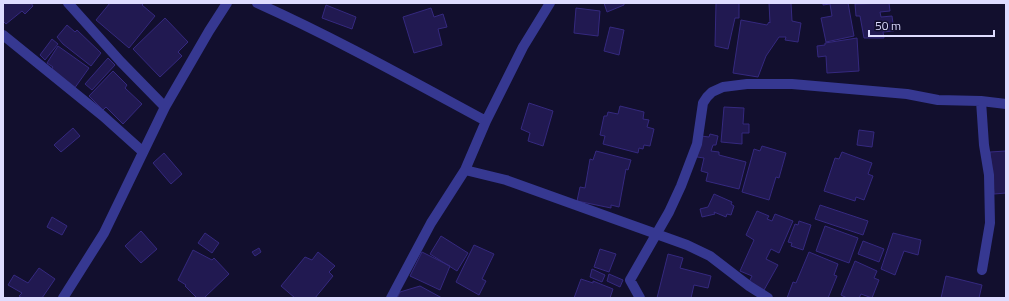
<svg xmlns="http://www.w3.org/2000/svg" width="1009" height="301" viewBox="0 0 1009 301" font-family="'Titillium Web',sans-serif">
<rect width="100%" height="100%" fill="#120f2e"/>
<path fill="#211951" stroke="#35297f" d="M5,3H31L33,6L25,14L22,11L6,24L3,21V5Z
M110,3H144L142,5L155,16L129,48L96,20Z
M604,3H624V5L607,12Z
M716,3H739V18H735L728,49L715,46Z
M769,3H791L792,21L801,23L798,42L785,40L786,37H779L766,56L758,77L733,73L741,20L767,25L769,22L770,23Z
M823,3H848L854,36L826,42L821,18L832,16L830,4L823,5Z
M889,3L890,11L880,12L881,17L892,16L894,31L883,32L884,38H864L860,16H856L855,4Z
M326,5L356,17L352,29L322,18Z
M431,8L434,17L443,14L447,27L438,29L442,45L414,53L403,17Z
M576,8L600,11L598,36L574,33Z
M165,18L188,42L178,52L182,56L160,77L133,49Z
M67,25L75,32L77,30L101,53L91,66L63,44L57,37Z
M610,27L624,30L619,55L604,51Z
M857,38L859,71L827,73L826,56L818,57L817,46L825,45V43Z
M52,39L58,44L45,60L40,55Z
M58,46L89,68L74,89L50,71L53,67L47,63Z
M108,58L115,65L92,90L85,84Z
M113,71L127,85L125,88L142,104L123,124L106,107L103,110L89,96Z
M529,103L553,111L543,146L528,141L530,133L521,129Z
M620,106L644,112L643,119L649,120L647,127L654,129L650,146L644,145L643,149L639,148L638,153L603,144L605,136L600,135L604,116H607L608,112L618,114Z
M724,107L744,108L743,124H749V133H742V144L721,142Z
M73,128L80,136L61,152L54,145Z
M859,130L874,132L872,147L857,145Z
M710,134L718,136L716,145H713L711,151L719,152V155L746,162L739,189L706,181L708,173L701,171L704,158L697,157L701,136L709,137Z
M762,146L786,153L779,178L776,177L769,200L742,192L754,149L760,151Z
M596,151L631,160L628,170L626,169L619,207L611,205V208L577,201L580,187L585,188L590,159L593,160Z
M1006,151V193L994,194L990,152Z
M842,152L872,163L868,174L873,176L864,200L856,197L855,201L824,191L835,158L839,159Z
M164,153L182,174L171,184L153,163Z
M714,194L732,202L731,204L734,206L731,215L727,214L726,217L714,212L715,214L702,217L700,209L708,207Z
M820,205L868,221L863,235L815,219Z
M757,211L769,216L767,219L772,221L775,214L793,221L779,253L771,249L766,259L778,265L764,290L749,282L752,276L740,271L754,240L746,235Z
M52,217L67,226L62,235L47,227Z
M799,221L811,225L803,250L791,246L792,243L788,242L795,224L798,225Z
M825,226L858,238L849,263L816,251Z
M141,231L157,249L141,263L125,246Z
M205,233L219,243L212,253L198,243Z
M893,233L921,240L918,255L904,251L895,275L881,269Z
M441,236L468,253L457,271L430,254Z
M863,241L884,249L879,262L858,254Z
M474,245L494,254L482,279L486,281L479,295L456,282Z
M259,248L261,252L255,256L252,252Z
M600,249L616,254L609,272L594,267Z
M193,250L212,260L214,258L229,274L204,298H197L185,286L186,285L178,280Z
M318,252L335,266L329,272L333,276L315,298H295L281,286L305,257L312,260Z
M422,252L450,266L440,290L410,276Z
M809,252L838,264L834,275L837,276L828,298H787L793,282L796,283Z
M668,254L683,258L680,268L711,276L708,288L694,285L691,298H657Z
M855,261L877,271L874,278L879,280L872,298L861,294L859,298H847L841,295Z
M39,268L55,279L42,298H22L19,296L22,293L8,285L14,275L28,283Z
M592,269L605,275L602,282L590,277Z
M609,274L623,280L620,287L607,281Z
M946,276L982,285L979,298H941Z
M581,279L593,283V281L613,289L610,298H574Z
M420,286L442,298H397L400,292Z"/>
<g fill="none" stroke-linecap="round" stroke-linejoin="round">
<path stroke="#363891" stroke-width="10" d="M68,3L121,62L165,107
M257,3C335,38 410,80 486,121
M3,35L103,116L142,151
M981,101L984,145L989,175L990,223L982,270
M465,170L506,180L687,245L710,256L749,286L768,298
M63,298L104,233L165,107L209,31L227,3
M391,298L431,223L465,170L486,121L523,47L550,3
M640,298L630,280L669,212L681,186L697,144L703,103L707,97L712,92L723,87L747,84H792L907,94L938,100L981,101L1006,104"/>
</g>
<rect width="1009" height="301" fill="none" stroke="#dedcff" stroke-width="8"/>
<path d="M869 30v6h125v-6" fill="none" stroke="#dedcff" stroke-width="2"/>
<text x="875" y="30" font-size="12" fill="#dedcff" stroke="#120f2e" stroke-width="3" paint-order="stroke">50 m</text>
</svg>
